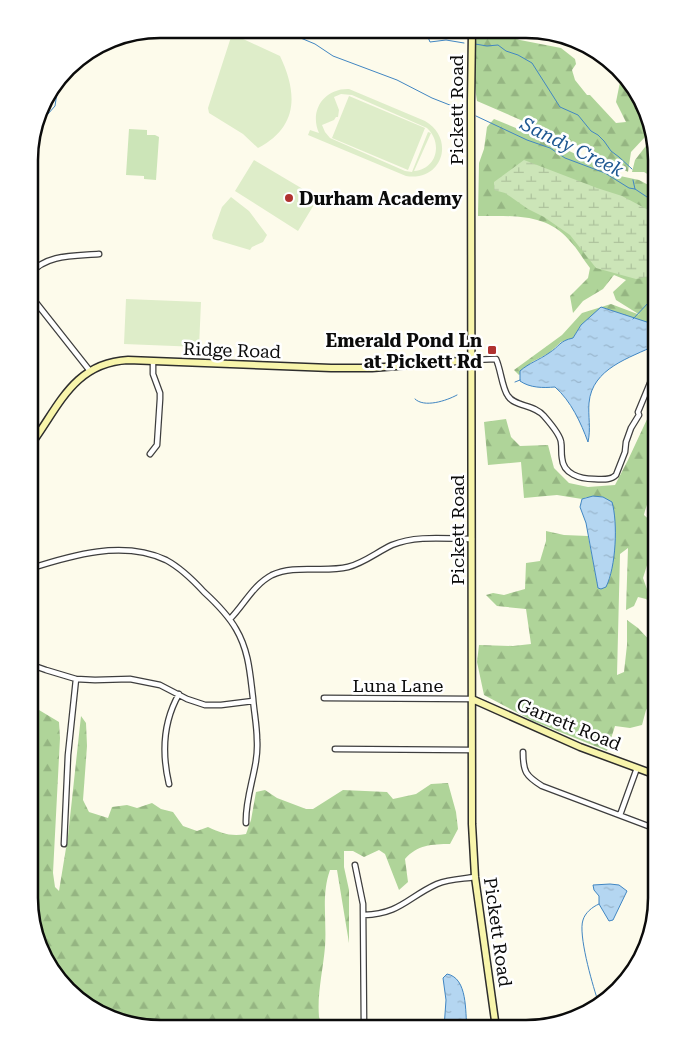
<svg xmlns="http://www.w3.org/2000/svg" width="685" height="1057" viewBox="0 0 685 1057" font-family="'Roboto Serif',serif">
<defs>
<pattern id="forest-firs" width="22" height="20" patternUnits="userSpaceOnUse" patternTransform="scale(1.25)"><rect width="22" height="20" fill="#afd499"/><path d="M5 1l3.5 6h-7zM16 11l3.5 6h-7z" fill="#95b582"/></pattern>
<pattern id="wetland-marsh" width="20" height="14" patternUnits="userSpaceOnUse" patternTransform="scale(1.25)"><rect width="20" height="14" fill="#cce5b8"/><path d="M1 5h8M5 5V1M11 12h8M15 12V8" fill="none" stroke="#aec39d"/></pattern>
<pattern id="water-ripples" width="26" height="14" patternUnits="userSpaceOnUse" patternTransform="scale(1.25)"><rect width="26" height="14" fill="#b4d6f1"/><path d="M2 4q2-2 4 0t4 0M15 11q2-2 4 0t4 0" fill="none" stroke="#99b6cd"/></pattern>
</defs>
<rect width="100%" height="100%" fill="#fdfbeb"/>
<path fill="url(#forest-firs)" d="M478,31H495L520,40L561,48L575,59L576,64L572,70L575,80L587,95H590L616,123L626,122L616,102L621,77L640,101L643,108L645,137L631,152L628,172L567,140L477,101C473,78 473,54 478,31Z
M494,119L557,145L620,176L639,180L656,189V325H581L573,338L561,342L549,353L532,362L519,375L514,370L562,335L582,313L611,304L640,315L616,300L613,292L626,280L614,275L603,289L583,301L573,313L570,296L588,278L590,268C583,259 577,248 569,240C546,213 511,216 478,216L479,163L484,149L487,127Z
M652,138L656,160V179L644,172H632L635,160Z
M656,400V429L654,434L649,454C652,457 655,461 656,464C660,479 647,500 644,515L656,526V558L648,562L643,578L648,592L656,596V607L646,599L638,597L634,606L626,610L628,548L620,554L617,675L624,672L627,645V620L638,628L656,647V696L646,710L642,725L630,728L615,726L607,751L533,721L484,695L477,662L479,645L513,646L531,644L526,609L497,606L486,595L493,593L504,595L525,589L526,563L540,561L546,541V531L564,535L588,536L598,587L601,589L587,497L582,499L557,495L524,498L521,462L488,465L484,422L506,419L511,437L520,446L548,445L554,468L569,483L588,487L615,485L628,460Z
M29,704L59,722L60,738L53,873L55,887L59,891L68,836L81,716L86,723L87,746L83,800L89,812L108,818L112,807L127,805L137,808L152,803L161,809L173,812L183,826L197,831L208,827C221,833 231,837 246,834L251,820L256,792L265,790L277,798L306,809H313L343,790L387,792L393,799L416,794L431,784L448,783L456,812L458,829L450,844C432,844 417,845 405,859L408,882L399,890L385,854L379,850L364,857L353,851H344V867L349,890V943L337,870H330C321,895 327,921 325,947C323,970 317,994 319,1017C320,1021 322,1024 324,1028L143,1027L80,1001L39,948L29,898Z"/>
<path fill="url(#wetland-marsh)" d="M524,160L597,188L622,196L656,214V273L651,276L636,279L596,268L570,235L544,217L528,209L505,193L494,190V182Z"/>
<path fill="#cce5b8" d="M129,129L147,130V135H155L159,137L156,180L144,179V176L126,175Z"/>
<path fill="#deedc9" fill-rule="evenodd" d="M231,37L241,38L280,56C298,94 298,127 258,148L243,134L209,113L208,108Z
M349,89L425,121C456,139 442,182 406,176L308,135L310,130L319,133C309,111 324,88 349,89ZM341,94L352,95L427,128C443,143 437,169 414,171L431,133L428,132L412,172L405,171L330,138L325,132L322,125L334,120L336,117H338L339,110L334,97Z
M349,96L425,128L408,170L332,138Z
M254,160L318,198L298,231L235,191Z
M231,197L249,211L267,235L263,242L252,247L250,250L213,239L212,235L222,207Z
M126,299L201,302L199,347L124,344Z"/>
<path fill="url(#water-ripples)" stroke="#4186c2" d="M601,307L656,325V345C630,358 592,368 589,403C588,416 591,429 588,442C581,423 571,401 555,387C543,388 530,388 520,381V371C529,363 539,360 549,353C560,346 559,341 573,338L581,325Z
M593,496L603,497L612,502C618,523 616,567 606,587L601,589L598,588L586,523L580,507L582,499Z
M610,884L619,885L627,891L613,920L609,921L599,904V896L594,890L593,885Z
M447,974C468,978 465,1012 467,1028H444L446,1000L443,978Z"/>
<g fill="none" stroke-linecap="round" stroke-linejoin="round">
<path stroke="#4186c2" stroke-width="1" d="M277,29L284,31L315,44L333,56L397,80L432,98L465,111
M425,30L430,42L446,40L464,43
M475,44L487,46L498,45L506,51L518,55L532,63L560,107L578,115L591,131L598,135L604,141L611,151L619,157L632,169
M476,116L527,140L550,148L565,158L605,173L629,188L635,189L647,197L656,200
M33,131L55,106L58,86L56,83
M633,180L635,189
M633,319L650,301L656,291
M515,382L520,380
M415,399C424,408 446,401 457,395
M597,998C592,983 578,934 583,920C585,913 592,907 599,904"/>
<g stroke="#3e3e3e" stroke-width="7">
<path id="street" d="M30,274C46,254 75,256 99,254
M30,295L90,371
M472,360L496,359C501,370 502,388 508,396C515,407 534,404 544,416C550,423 560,434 561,442C562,447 561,453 562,458C563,474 580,479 594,479C601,479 610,481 616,475L625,452L626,442L631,428L639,415L638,412L650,383
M150,454L157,445L160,399V393L153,374V361
M29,569C72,555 123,540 166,560C181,568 193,580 204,592C216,603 228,615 236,629C249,651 250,674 253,698C254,712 257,726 257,740C259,768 245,794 246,823
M230,619C244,605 253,585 272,575C295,564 323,573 348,567C364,563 377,552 392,545C417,535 446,539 472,539
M29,664L46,670L76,679L95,680L130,679L160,685L187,699L205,705H221L253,701
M324,698L472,699
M335,749L471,750
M523,752C523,772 526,776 542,786L656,829
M169,784C162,754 163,722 179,694
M620,815L637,768
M64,844L68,755L76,679
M355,865L363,904L364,1028
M364,915C400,914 408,897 437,884C449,879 462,879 475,877"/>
</g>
<g stroke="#2d2d2d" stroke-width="9">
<path id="secondary" d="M472,31L471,101L472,824L475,877L496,1028
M29,447C58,409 72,363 128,360L331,368H372L472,360
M472,699L580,747L656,775"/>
</g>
<use href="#street" stroke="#fff" stroke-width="4.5"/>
<use href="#secondary" stroke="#f8f5ab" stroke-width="6"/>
</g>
<g fill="#b0322f" stroke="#fff" stroke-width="2">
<circle cx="289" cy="198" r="5"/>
<rect x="487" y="345" width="10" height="10" rx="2.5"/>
</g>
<g text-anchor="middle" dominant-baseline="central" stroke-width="5" stroke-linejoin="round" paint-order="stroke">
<g font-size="18" fill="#0b0b0b" stroke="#fff">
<text transform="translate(456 110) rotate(-90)">Pickett Road</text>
<text transform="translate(232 350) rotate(2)">Ridge Road</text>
<text transform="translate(457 530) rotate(-90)">Pickett Road</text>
<text x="398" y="685">Luna Lane</text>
<text transform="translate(569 724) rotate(22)">Garrett Road</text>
<text transform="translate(498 932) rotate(82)">Pickett Road</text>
</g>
<g font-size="18" font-weight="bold" fill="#0b0b0b" stroke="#fff" text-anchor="start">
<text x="299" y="198">Durham Academy</text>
<text x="482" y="340" text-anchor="end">Emerald Pond Ln<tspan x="482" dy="21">at Pickett Rd</tspan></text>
</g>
<g font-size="19" font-style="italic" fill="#1f5892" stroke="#fff">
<text transform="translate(572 147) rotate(26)">Sandy Creek</text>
</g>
</g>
<path d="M0 0H685V1057H0ZM160 38H526A122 122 0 0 1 648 160V898A122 122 0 0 1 526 1020H160A122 122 0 0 1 38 898V160A122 122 0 0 1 160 38Z" fill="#fff" fill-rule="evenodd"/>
<path fill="none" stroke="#0b0b0b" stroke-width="2.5" d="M160 38H526A122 122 0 0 1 648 160V898A122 122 0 0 1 526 1020H160A122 122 0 0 1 38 898V160A122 122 0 0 1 160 38Z"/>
</svg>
